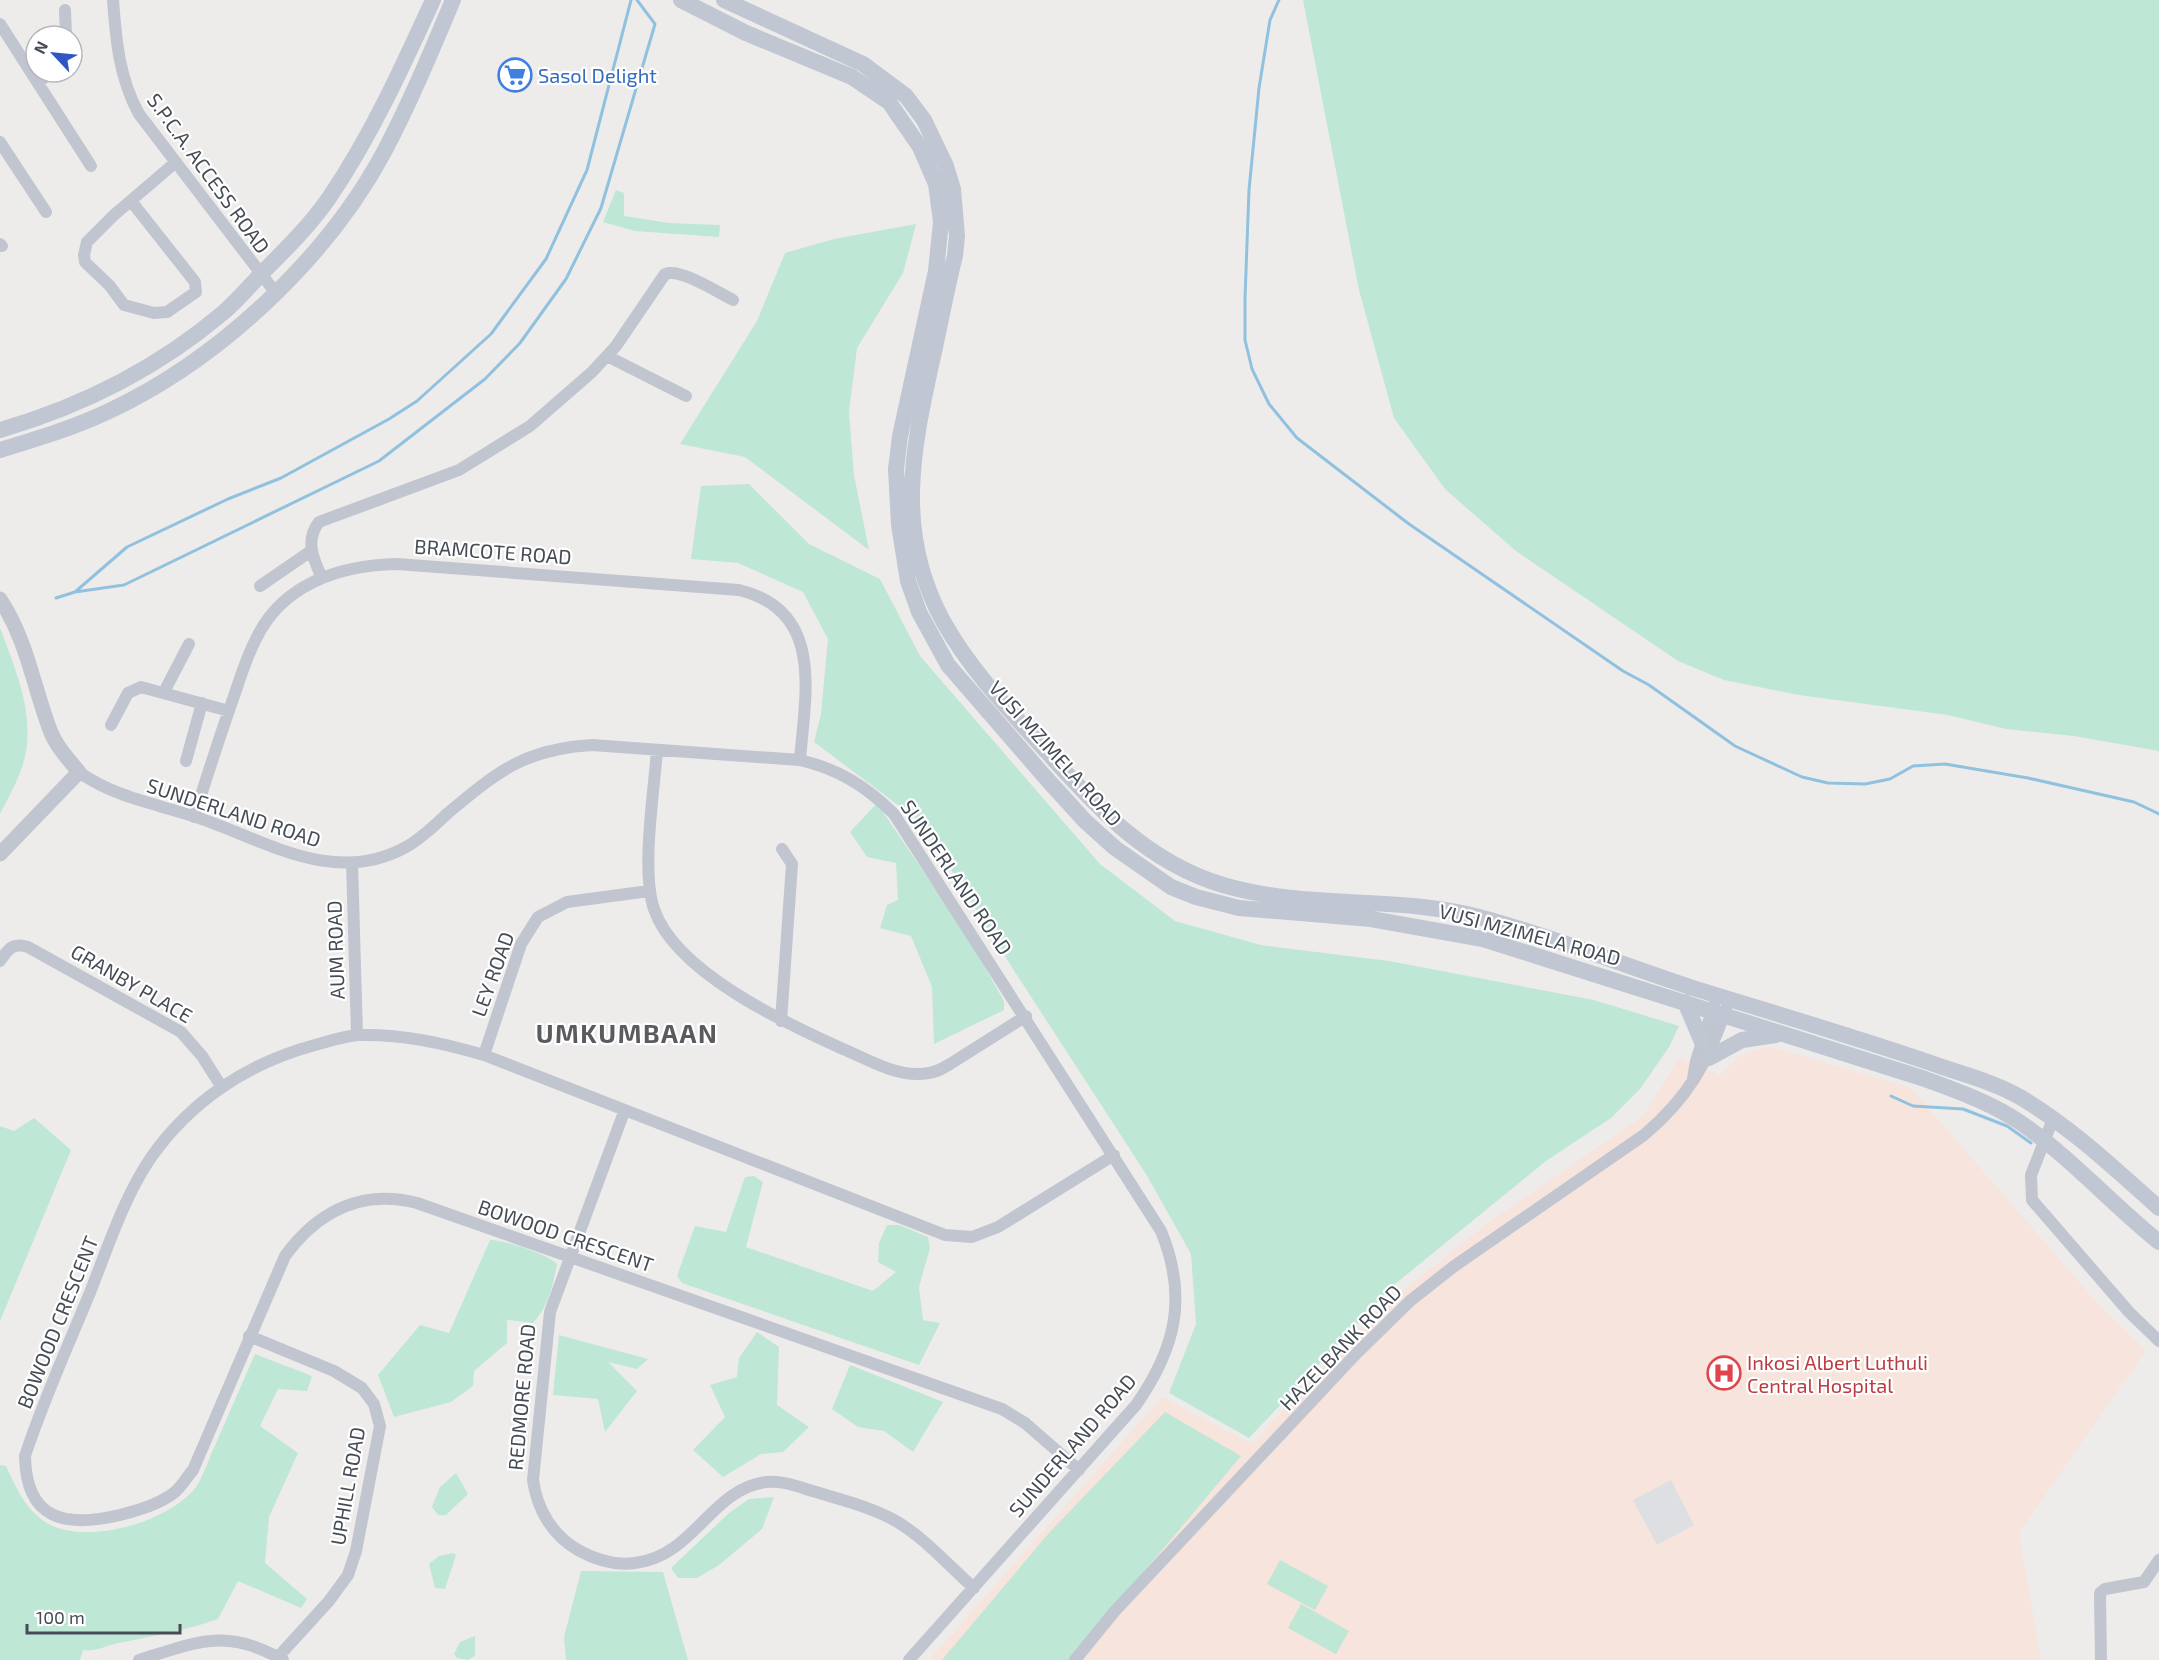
<svg xmlns="http://www.w3.org/2000/svg" width="2159" height="1660" viewBox="0 0 2159 1660" font-family="'Exo 2',sans-serif">
<rect width="100%" height="100%" fill="#eeeceb"/>
<path fill="#f6e4dd" d="M1769,1046L1911,1088L2099,1305L2146,1350L2019,1533L2041,1660H929L1162,1397L1252,1444L1377,1311L1489,1222L1643,1116L1679,1058L1720,1075L1741,1055Z"/>
<path fill="#dedfe3" d="M1671,1480L1694,1525L1657,1545L1633,1500Z"/>
<path fill="#bee7d5" d="M1303,0H2159V751L2074,736L2006,729L1948,715L1799,695L1724,680L1678,661L1516,551L1445,489L1394,418L1359,290Z
M616,190L624,193V216L669,223L720,225L719,237L635,231L603,222Z
M916,224L903,273L857,348L849,412L854,475L869,550L745,457L680,444L757,321L785,253L834,239Z
M749,484L809,544L880,579L920,656L1100,864L1175,921L1261,945L1389,961L1594,1000L1679,1026L1669,1047L1640,1089L1611,1118L1546,1161L1395,1284L1249,1438L1169,1393L1196,1324L1191,1254L1146,1174L1013,969L922,823L814,742L821,714L828,639L803,592L738,563L691,559L701,486Z
M0,628C16,670 37,719 23,764C18,781 8,798 0,814Z
M877,803L968,938L1004,1001V1010L934,1044L932,987L911,936L880,928L887,905L898,900L896,863L867,857L850,832Z
M34,1118L71,1150L0,1321V1126L14,1131Z
M754,1176L763,1182L746,1247L873,1291L896,1272L878,1262L879,1243L887,1225H899L928,1237L930,1248L919,1287L923,1320L940,1323L919,1365L682,1283L677,1276L695,1226L726,1232L745,1177Z
M490,1240C504,1240 547,1254 557,1264C553,1286 548,1307 533,1323L507,1320V1343L474,1371L473,1386L451,1402L394,1417L378,1375L420,1325L449,1333Z
M757,1332L779,1347L777,1405L809,1427L783,1452L761,1454L723,1477L693,1450L725,1417L710,1385L737,1377L739,1358Z
M559,1335L648,1359L637,1369L608,1362L637,1391L605,1432L598,1399L553,1395Z
M255,1354L312,1376L307,1391L278,1389L260,1426L298,1453L269,1517L265,1563L307,1599L301,1608L238,1581L218,1619C181,1632 152,1636 114,1644C102,1647 95,1652 83,1650L80,1660H0V1465L6,1466C16,1487 23,1505 41,1519C79,1549 169,1523 196,1487C203,1477 208,1461 213,1450C227,1418 241,1386 255,1354Z
M850,1365L943,1402L913,1452L884,1431L858,1427L832,1409Z
M1165,1412L1241,1456L1070,1660H942L1048,1534Z
M456,1473L468,1494L446,1515H438L432,1507L440,1487Z
M774,1497L762,1529L719,1565L697,1578H678L671,1568L729,1513L749,1499Z
M453,1553L456,1555L445,1589L435,1588L429,1564L439,1556Z
M1280,1560L1328,1586L1315,1610L1267,1584Z
M581,1571L663,1572L688,1660H566L564,1637Z
M1301,1604L1349,1631L1336,1654L1288,1628Z
M475,1636V1656L468,1660L457,1658L454,1654L460,1642Z"/>
<g fill="none" stroke-linecap="round" stroke-linejoin="round">
<path stroke="#90c1df" stroke-width="3" d="M1279,0L1270,20L1259,88L1249,190L1245,298V340L1252,369L1269,404L1297,438L1409,524L1623,671L1649,685L1735,746L1802,777L1828,783L1865,784L1890,779L1913,766L1945,764L2028,778L2134,802L2159,814
M75,592L124,585L379,461L485,379L520,343L566,279L601,208L655,24L637,0
M56,598L75,592L127,547L228,499L281,478L389,419L417,401L491,334L546,259L587,170L631,0
M1891,1096L1913,1106L1963,1109L2007,1126L2031,1143"/>
<path stroke="#c0c5cf" stroke-width="12" d="M113,0C116,40 119,78 139,114L275,292
M65,10L66,36
M0,24L91,166
M38,82L53,72
M0,142L46,212
M131,201L195,282L196,292L167,312L154,313L124,305L110,286L85,262L84,255L87,242L114,215L176,162
M0,244L2,246
M607,356L686,396
M321,576C313,558 305,540 319,522L459,470L530,426L592,372L616,346L665,274C681,268 717,292 733,300
M260,586L311,551
M164,692L189,644
M111,725L128,693L141,687L229,711
M657,750C654,792 641,871 654,909C675,972 785,1023 843,1049C867,1059 893,1075 920,1074C932,1074 940,1070 950,1064L1026,1016
M186,761L202,703
M79,772C114,797 153,803 193,816C262,838 332,888 406,847C421,839 435,825 448,813C498,771 525,749 592,745L800,760C838,769 866,786 894,814L1161,1231C1188,1297 1176,1348 1136,1405L909,1660
M194,817C207,777 219,738 233,699C240,679 246,658 256,639C282,584 340,565 397,564L739,590C825,611 805,694 800,760
M352,863L357,1035
M0,961C8,949 13,942 28,947L181,1032L202,1056L221,1086
M781,1021L792,864L782,849
M484,1055L521,944L538,917L567,902L649,891
M1693,1079L1696,1061L1714,1005
M624,1112L550,1312L533,1480C537,1509 552,1535 578,1550C596,1560 614,1566 635,1563C695,1556 711,1488 767,1482C783,1480 801,1488 816,1492C841,1500 871,1507 894,1520C923,1536 949,1566 974,1588
M2053,1119L2031,1175L2032,1200L2129,1312L2159,1341
M249,1336L334,1371L362,1388L374,1404L380,1426L356,1551L348,1575L329,1601L278,1657
M1079,1470L1025,1423L1002,1409L417,1203C362,1189 318,1211 285,1256L193,1470C187,1477 182,1486 175,1492C160,1504 139,1510 120,1515C65,1528 26,1520 25,1456C43,1401 67,1348 89,1295C107,1250 123,1199 150,1159C190,1101 248,1063 315,1045C329,1041 344,1036 359,1035C403,1034 442,1043 484,1055L945,1235L972,1237L998,1227L1114,1155
M139,1660C197,1642 226,1627 283,1660
M1075,1660L1114,1612L1355,1355L1410,1301L1453,1267L1644,1135C1688,1098 1708,1062 1726,1009
M2101,1660L2100,1593L2105,1589L2144,1582L2159,1560"/>
<path stroke="#c0c5cf" stroke-width="15" d="M0,599C27,640 33,685 50,730C56,746 68,759 79,772L0,854"/>
<path stroke="#c0c6d2" stroke-width="16" d="M681,0L746,33L852,77L889,102L920,147L936,184L941,222L936,271L900,436L896,469L899,525L908,581L919,612L948,665L1045,777L1085,821L1115,848L1171,887L1196,897L1239,908L1371,919L1483,939L1925,1079C1957,1091 1992,1103 2021,1123C2071,1158 2112,1204 2159,1242
M724,0L863,64L906,96L924,120L946,166L953,189L957,236L955,256C946,291 940,326 932,361C912,452 895,533 943,621C971,671 1010,711 1048,753C1098,809 1149,863 1223,885C1308,910 1395,895 1479,917C1551,936 1620,964 1690,987C1770,1012 1849,1035 1928,1062C1958,1073 1992,1081 2020,1097C2071,1127 2115,1169 2159,1208
M0,430C83,406 158,368 224,312C239,299 252,283 266,269C288,247 311,224 329,198C371,136 402,68 433,0
M0,450C36,439 73,428 107,412C217,361 326,260 384,152C409,105 432,50 453,0
M1685,1002L1702,1042
M1709,1058L1742,1040L1776,1035"/>
</g>
<defs>
<g id="supermarket-ring" transform="scale(1.725)"><circle r="9.5" fill="#fff" stroke="#3f7fe0" stroke-width="1.5"/><path d="M-6-5.5h2.5l.6 2H6L4.5 2H-2.5L-4.4-4H-6ZM-1.5 3.2a1.3 1.3 0 1 0 .1 0ZM3 3.2a1.3 1.3 0 1 0 .1 0Z" fill="#3f7fe0"/></g>
<g id="hospital-ring" transform="scale(1.725)"><circle r="9.5" fill="#fff" stroke="#e0444e" stroke-width="1.5"/><path d="M-5-5h3v3.5h4V-5h3V5h-3V1.5h-4V5h-3Z" fill="#e0444e"/></g>
</defs>
<g fill-rule="evenodd">
<use href="#supermarket-ring" x="515" y="75"/>
<use href="#hospital-ring" x="1724" y="1373"/>
</g>
<g text-anchor="middle" dominant-baseline="central" stroke-width="4.5" stroke-linejoin="round" paint-order="stroke">
<g font-size="20" fill="#366cbe" stroke="#fff" text-anchor="start">
<text x="538" y="75">Sasol Delight</text>
</g>
<g font-size="20" fill="#464c56" stroke="#fff">
<text transform="translate(209 173) rotate(54)">S.P.C.A. ACCESS ROAD</text>
<text transform="translate(493 551) rotate(4)">BRAMCOTE ROAD</text>
<text transform="translate(1056 753) rotate(48)">VUSI MZIMELA ROAD</text>
<text transform="translate(234 812) rotate(18)">SUNDERLAND ROAD</text>
<text transform="translate(957 877) rotate(56)">SUNDERLAND ROAD</text>
<text transform="translate(1530 934) rotate(15)">VUSI MZIMELA ROAD</text>
<text transform="translate(335 950) rotate(-92)">AUM ROAD</text>
<text transform="translate(492 974) rotate(-70)">LEY ROAD</text>
<text transform="translate(132 983) rotate(30)">GRANBY PLACE</text>
<text transform="translate(566 1235) rotate(19)">BOWOOD CRESCENT</text>
<text transform="translate(57 1322) rotate(-68)">BOWOOD CRESCENT</text>
<text transform="translate(1340 1347) rotate(-46)">HAZELBANK ROAD</text>
<text transform="translate(521 1397) rotate(-85)">REDMORE ROAD</text>
<text transform="translate(1072 1445) rotate(-49)">SUNDERLAND ROAD</text>
<text transform="translate(347 1486) rotate(-80)">UPHILL ROAD</text>
</g>
<g font-size="20" fill="#be3a42" stroke="#fff" text-anchor="start">
<text x="1747" y="1362">Inkosi Albert Luthuli<tspan x="1747" dy="23">Central Hospital</tspan></text>
</g>
<g font-size="26" font-weight="bold" letter-spacing="1.5" fill="#595b5f" stroke="#fff">
<text x="627" y="1032">UMKUMBAAN</text>
</g>
</g>
<g transform="translate(54 54) rotate(296)"><circle r="28" fill="#ffffff" stroke="#b5b7bb" stroke-width="1.5"/>
<path d="M0-4.5L10 22L0 15L-10 22Z" fill="#2f57c4"/>
<text y="-9" font-size="16" font-weight="bold" text-anchor="middle" fill="#464c56">N</text>
</g>
<path d="M27 1624v9h153v-9" fill="none" stroke="#464c56" stroke-width="3"/>
<text x="36" y="1624" font-size="18" fill="#464c56" stroke="#ffffff" stroke-width="4.5" paint-order="stroke">100 m</text>
</svg>
